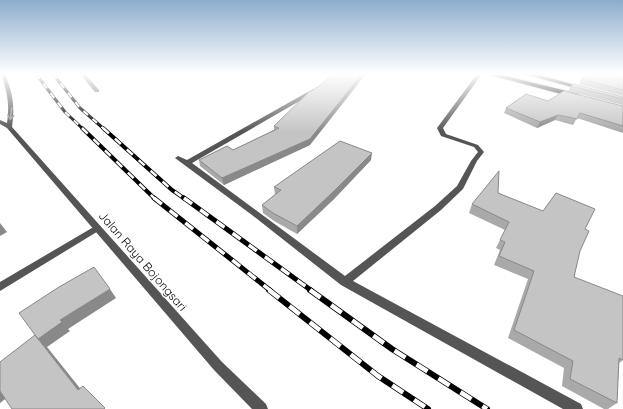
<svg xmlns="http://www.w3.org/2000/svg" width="623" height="409" viewBox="0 0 623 409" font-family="Quicksand,sans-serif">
<rect width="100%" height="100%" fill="#fff"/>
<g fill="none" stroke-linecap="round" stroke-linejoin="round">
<g stroke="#dbdbdb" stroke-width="2">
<path id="trunk" d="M486,74H498L579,94L580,96L576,98Z
M524,74H536L589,89L586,91Z"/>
</g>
<path fill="#555" fill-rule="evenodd" d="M80,74H85L99,90V92H95Z
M477,74H482L443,128L446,134L478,145L484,152L477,161L463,189L441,210L353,281L581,404L583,409H563L341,285L252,215L175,158L178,156L187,160L313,89H317V91L192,163L345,276L435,206L457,186L471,161L478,152L474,147L441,136L437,128Z
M97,225L100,226L101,228L100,230L0,291V282Z"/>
<path fill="#555" fill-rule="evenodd" d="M1,74H5C13,94 15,106 12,127L222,362L266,404L268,409H252L214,370L7,128L0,124V120L7,123C10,105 7,91 1,74Z"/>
<use href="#trunk" fill="#000" fill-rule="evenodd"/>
<g stroke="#000" stroke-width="3">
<path id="rail-far3" d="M36,74L65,112L83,129
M53,74L80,108L104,129"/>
</g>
<g stroke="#000" stroke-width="4">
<path id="rail-far2" d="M82,128L155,199
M103,128L172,190L185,199"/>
</g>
<g stroke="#000" stroke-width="5">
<path id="rail-far1" d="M154,198L271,291
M184,198L312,291"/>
</g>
<g stroke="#000" stroke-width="6">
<path id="rail" d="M269,290L378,376L428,409
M310,290L392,349L487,409"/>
</g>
<use href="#rail-far3" stroke="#fff" stroke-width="2" stroke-dasharray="6" stroke-linecap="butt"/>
<use href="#rail-far2" stroke="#fff" stroke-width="2.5" stroke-dasharray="8" stroke-linecap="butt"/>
<use href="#rail-far1" stroke="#fff" stroke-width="3.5" stroke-dasharray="10" stroke-linecap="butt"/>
<use href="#rail" stroke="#fff" stroke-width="4.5" stroke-dasharray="13" stroke-linecap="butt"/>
</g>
<path fill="#a9a9a9" d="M623,74V96L579,84L581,79Z
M319,86L310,145L224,185L200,166L199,160L233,150L274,130V126Z
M571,86L623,97V105L568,91Z
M548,101L623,106V133L577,118L573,125L555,120L537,128L504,113L506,108Z
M371,160L334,199L297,234L274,221L263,213L262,205L275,195L274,187Z
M498,193L585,229L574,277L623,360L619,363L617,403L608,409H604L562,386L564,368L508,338L528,279L494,265L500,250L496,248L505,230L469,213L472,204Z"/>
<path fill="#898989" d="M362,74H366L310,145L224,185L222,178Z
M558,115L555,120L537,128L540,122Z
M372,153L371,160L334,199L297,234V226Z
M0,223L7,232L0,236Z
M110,289L116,298L68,329L70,331L47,347L87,397L78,390L35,335Z
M0,390L9,396L0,403Z"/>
<path fill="#c4c4c4" stroke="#898989" d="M333,74H362L310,139L222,178L199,160L227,146L233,150L279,128L274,126L309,92L319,86Z
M589,74H623V90L581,79Z
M574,84L623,97V99L571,86Z
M564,91L623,106V126L580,113L577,119L558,115L540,122L506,108L526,94L548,101Z
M340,141L372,153L334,191L297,226L273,213L262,205L281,190L274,187Z
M499,171L498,193L543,211L556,193L595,209L585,229L589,231L580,251L574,277L623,296V360L619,358L617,403L570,379L573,361L514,330L534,271L499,256L505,242L500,240L509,222L472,204Z
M94,267L110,289L60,320L62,322L38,339L19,313L59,287Z
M35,335L78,390L83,386L105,408L104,409H12L0,391V362Z"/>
<defs><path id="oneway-shaft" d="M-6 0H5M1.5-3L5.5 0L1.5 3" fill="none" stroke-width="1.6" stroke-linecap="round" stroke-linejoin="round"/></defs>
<use stroke="#999" href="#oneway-shaft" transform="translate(11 114) rotate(98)"/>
<linearGradient id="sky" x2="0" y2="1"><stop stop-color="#8cadcc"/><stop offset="0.56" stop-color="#fff"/><stop offset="1" stop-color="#fff" stop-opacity="0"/></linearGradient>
<rect width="623" height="132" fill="url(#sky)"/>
<g text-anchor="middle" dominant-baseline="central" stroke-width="3" stroke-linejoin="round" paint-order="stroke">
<g font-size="12" fill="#000" stroke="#fff">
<text transform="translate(143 261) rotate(49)">Jalan Raya Bojongsari</text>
</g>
</g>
</svg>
